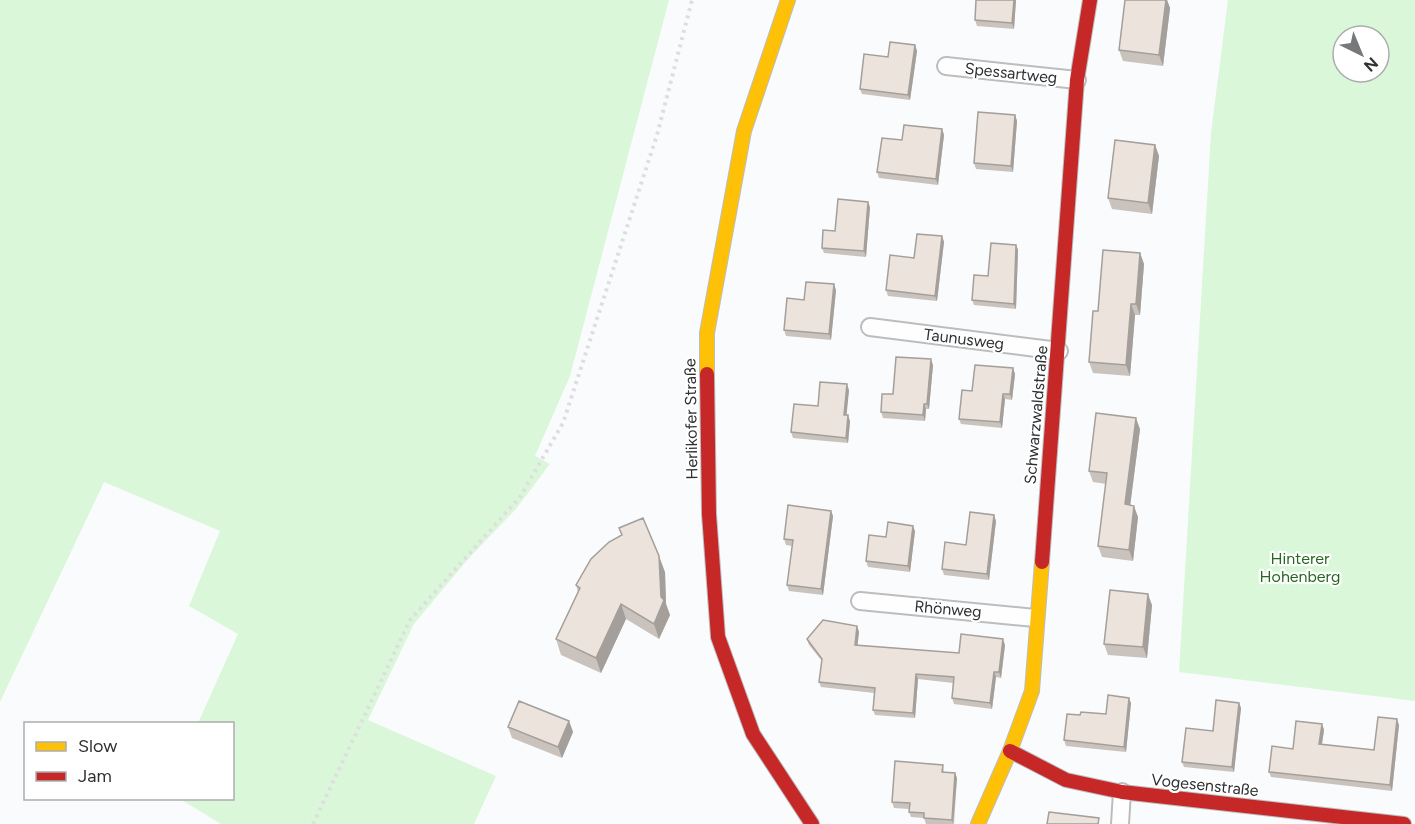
<svg xmlns="http://www.w3.org/2000/svg" width="1415" height="824" viewBox="0 0 1415 824" font-family="Figtree,sans-serif">
<rect width="100%" height="100%" fill="#f9fbfd"/>
<path fill="#dbf7d9" fill-rule="evenodd" d="M0,0H669L570,376L535,456L550,464L516,509L469,558L414,624L368,720L496,776L474,824H221L180,799L232,798V724L198,723L238,634L189,606L220,531L104,482L0,702Z
M1228,0H1415V701L1179,672L1211,133ZM1343,36H1379V72H1343Z"/>
<g fill="none" stroke-linecap="round" stroke-linejoin="round">
<g stroke="#bcbdbf" stroke-width="20">
<path id="street" d="M946,66L1077,80
M870,327L1059,351
M860,601L1035,618
M1120,824L1122,792"/>
</g>
<g stroke="#bcbdbf" stroke-width="16">
<path id="slow" d="M707,374V333L744,131L788,0
M978,824L1010,751L1032,691L1042,562"/>
</g>
<g stroke="#bcbdbf" stroke-width="16">
<path id="jam" d="M707,374L709,514L718,637L753,734L812,824
M1042,562L1077,80L1090,0
M1010,751L1066,780L1122,792L1404,824"/>
</g>
<path stroke="#dededf" stroke-width="4" stroke-dasharray="3 4.5" stroke-linecap="butt" d="M313,824L410,620L520,497L563,423L657,135L692,0"/>
<use href="#street" stroke="#fefeff" stroke-width="16"/>
<use href="#slow" stroke="#ffc107" stroke-width="14"/>
<use href="#jam" stroke="#c62828" stroke-width="14"/>
</g>
<path fill="#cac3bd" d="M1016,0L1014,29L977,26L975,20Z
M1125,0H1167L1170,8L1163,66L1123,61L1119,50Z
M915,45L917,51L910,100L862,94L860,89L888,57Z
M1015,115L1017,121L1013,172L976,169L974,163Z
M942,129L944,135L938,185L879,178L877,172L902,140Z
M1155,145L1159,156L1152,214L1112,209L1108,198Z
M870,207L866,257L824,253L822,248Z
M942,236L944,242L937,301L888,296L886,290L914,258Z
M1016,245L1018,250L1016,309L974,305L972,300L988,276Z
M1140,253L1144,264L1140,315H1135L1130,376L1093,373L1089,362L1098,311Z
M836,290L831,340L786,336L784,330L804,300Z
M933,365L929,409H926L925,421L883,418L881,412L893,394Z
M1013,368L1015,374L1012,400L1005,399L1002,428L961,424L959,419L972,391Z
M849,390L846,415L850,421L848,443L793,438L791,432L818,406Z
M1140,429L1130,505L1138,517L1133,561L1102,557L1098,546L1106,484L1093,482L1089,471Z
M831,511L833,516L823,595L789,591L787,585L792,546L786,545L784,539Z
M996,521L989,580L944,575L942,569L966,545Z
M915,531L910,572L868,567L866,561L886,537Z
M665,572L666,604L670,615L659,639L626,619L601,673L561,655L556,639L578,592L576,585Z
M1152,605L1147,658L1108,655L1104,644Z
M857,626L859,632L857,645L959,653L1005,645L1001,678L996,677L992,709L954,704L952,698L953,683L918,679L915,718L875,715L873,710L874,693L821,687L819,682L822,661L809,645L807,639Z
M1131,703L1126,752L1066,746L1064,740L1080,715L1106,714Z
M1239,703L1241,708L1234,772L1184,767L1182,762Z
M569,721L573,732L562,758L512,738L508,727Z
M1322,724L1324,730L1322,744L1374,750L1399,725L1392,791L1271,777L1269,772L1293,749Z
M943,765L944,772L955,773L957,778L954,824H926L924,818L911,817L909,812V809L894,808L892,802Z"/>
<path fill="#a49f9a" d="M1014,0H1016L1014,29L1012,23Z
M1163,0H1167L1170,8L1163,66L1159,55Z
M915,45L917,51L910,100L908,95Z
M1015,115L1017,121L1013,172L1011,166Z
M942,129L944,135L938,185L936,179Z
M1155,145L1159,156L1152,214L1148,203Z
M868,202L870,207L866,257L864,251Z
M942,236L944,242L937,301L935,296Z
M1016,245L1018,250L1016,309L1014,304Z
M1140,253L1144,264L1140,315L1136,304Z
M834,284L836,290L831,340L829,334Z
M1131,304L1135,315L1130,376L1126,365Z
M931,359L933,365L929,409L927,404Z
M1013,368L1015,374L1012,400L1010,394Z
M847,384L849,390L846,421L844,415Z
M1003,394L1005,399L1002,428L1000,422Z
M924,404L926,409L925,421L923,415Z
M848,415L850,421L848,443L846,438Z
M1136,418L1140,429L1129,515L1125,504Z
M1134,506L1138,517L1133,561L1129,550Z
M831,511L833,516L823,595L821,589Z
M994,515L996,521L989,580L987,574Z
M913,526L915,531L910,572L908,566Z
M659,556L665,572L666,604L670,615L659,639L654,624L661,597Z
M1148,594L1152,605L1147,658L1143,647Z
M621,604L626,619L601,673L596,658Z
M857,626L859,632L857,650L855,645Z
M1003,639L1005,645L1001,678L999,672Z
M994,672L996,677L992,709L990,703Z
M916,674L918,679L915,718L913,713Z
M1129,698L1131,703L1126,752L1124,747Z
M1239,703L1241,708L1234,772L1232,767Z
M1397,719L1399,725L1392,791L1390,785Z
M569,721L573,732L562,758L558,747Z
M1322,724L1324,730L1321,750L1319,744Z
M955,773L957,778L953,824L952,820Z"/>
<path fill="#ebe3dc" stroke="#a49f9a" stroke-width="1.5" d="M976,0H1014L1012,23L975,20Z
M1125,0H1166L1159,55L1119,50Z
M890,42L915,45L908,95L860,89L864,54L888,57Z
M978,112L1015,115L1011,166L974,163Z
M904,125L942,129L936,179L877,172L882,138L902,140Z
M1115,140L1155,145L1148,203L1108,198Z
M838,199L868,202L864,251L822,248L823,230L835,231Z
M917,234L942,236L935,296L886,290L890,255L914,258Z
M991,243L1016,245L1014,304L972,300L974,275L988,276Z
M1103,250L1140,253L1136,304H1131L1126,365L1089,362L1093,311H1098Z
M806,282L834,284L829,334L784,330L787,298L804,300Z
M896,357L931,359L927,404H924L923,415L881,412L882,394H893Z
M975,365L1013,368L1010,394H1003L1000,422L959,419L962,390L972,391Z
M820,382L847,384L844,415H848L846,438L791,432L794,404L818,406Z
M1096,413L1136,418L1125,504L1134,506L1129,550L1098,546L1107,473L1089,471Z
M788,505L831,511L821,589L787,585L793,540L784,539Z
M970,512L994,515L987,574L942,569L945,542L966,545Z
M643,518L659,556L661,597L664,600L654,624L621,604L596,658L556,639L580,588L576,585L591,559L609,542L622,535L619,528Z
M888,522L913,526L908,566L866,561L869,535L886,537Z
M1110,590L1148,594L1143,647L1104,644Z
M823,620L857,626L855,645L959,653L961,634L1003,639L999,672H994L990,703L952,698L954,677L916,674L913,713L873,710L875,688L819,682L822,659L807,639Z
M1108,695L1129,698L1124,747L1064,740L1067,714L1080,715L1081,712L1106,714Z
M1216,700L1239,703L1232,767L1182,762L1186,728L1213,731Z
M519,701L569,721L558,747L508,727Z
M1378,717L1397,719L1390,785L1269,772L1272,746L1293,749L1296,721L1322,724L1319,744L1374,750Z
M895,761L943,765L942,772L955,773L952,820L924,818V813L909,812L910,803L892,802Z
M1049,812L1099,818L1098,824H1047Z"/>
<g text-anchor="middle" dominant-baseline="central" stroke-width="4.5" stroke-linejoin="round" paint-order="stroke">
<g font-size="16" fill="#2f3133" stroke="#fff">
<text transform="translate(1011 73) rotate(6)">Spessartweg</text>
<text transform="translate(964 339) rotate(7)">Taunusweg</text>
<text transform="translate(1036 415) rotate(-85)">Schwarzwaldstraße</text>
<text transform="translate(691 419) rotate(-91)">Herlikofer Straße</text>
<text transform="translate(948 609) rotate(5)">Rhönweg</text>
<text transform="translate(1205 785) rotate(6)">Vogesenstraße</text>
</g>
<g font-size="16" fill="#26681f" stroke="#fff">
<text x="1300" y="558">Hinterer<tspan x="1300" dy="18">Hohenberg</tspan></text>
</g>
</g>
<rect x="24" y="722" width="210" height="78" fill="#ffffff" stroke="#acadad" stroke-width="1.5"/>
<rect x="36" y="742" width="30" height="9" fill="#ffc107" stroke="#acadad" stroke-width="1.5"/>
<text x="78" y="752" font-size="18" fill="#2f3133">Slow</text>
<rect x="36" y="772" width="30" height="9" fill="#c62828" stroke="#acadad" stroke-width="1.5"/>
<text x="78" y="782" font-size="18" fill="#2f3133">Jam</text>
<g transform="translate(1361 54) rotate(137)"><circle r="28" fill="#ffffff" stroke="#acadad" stroke-width="1.5"/>
<path d="M0-4.5L10 22L0 15L-10 22Z" fill="#76787a"/>
<text y="-9" font-size="16" font-weight="bold" text-anchor="middle" fill="#2f3133">N</text>
</g>
</svg>
